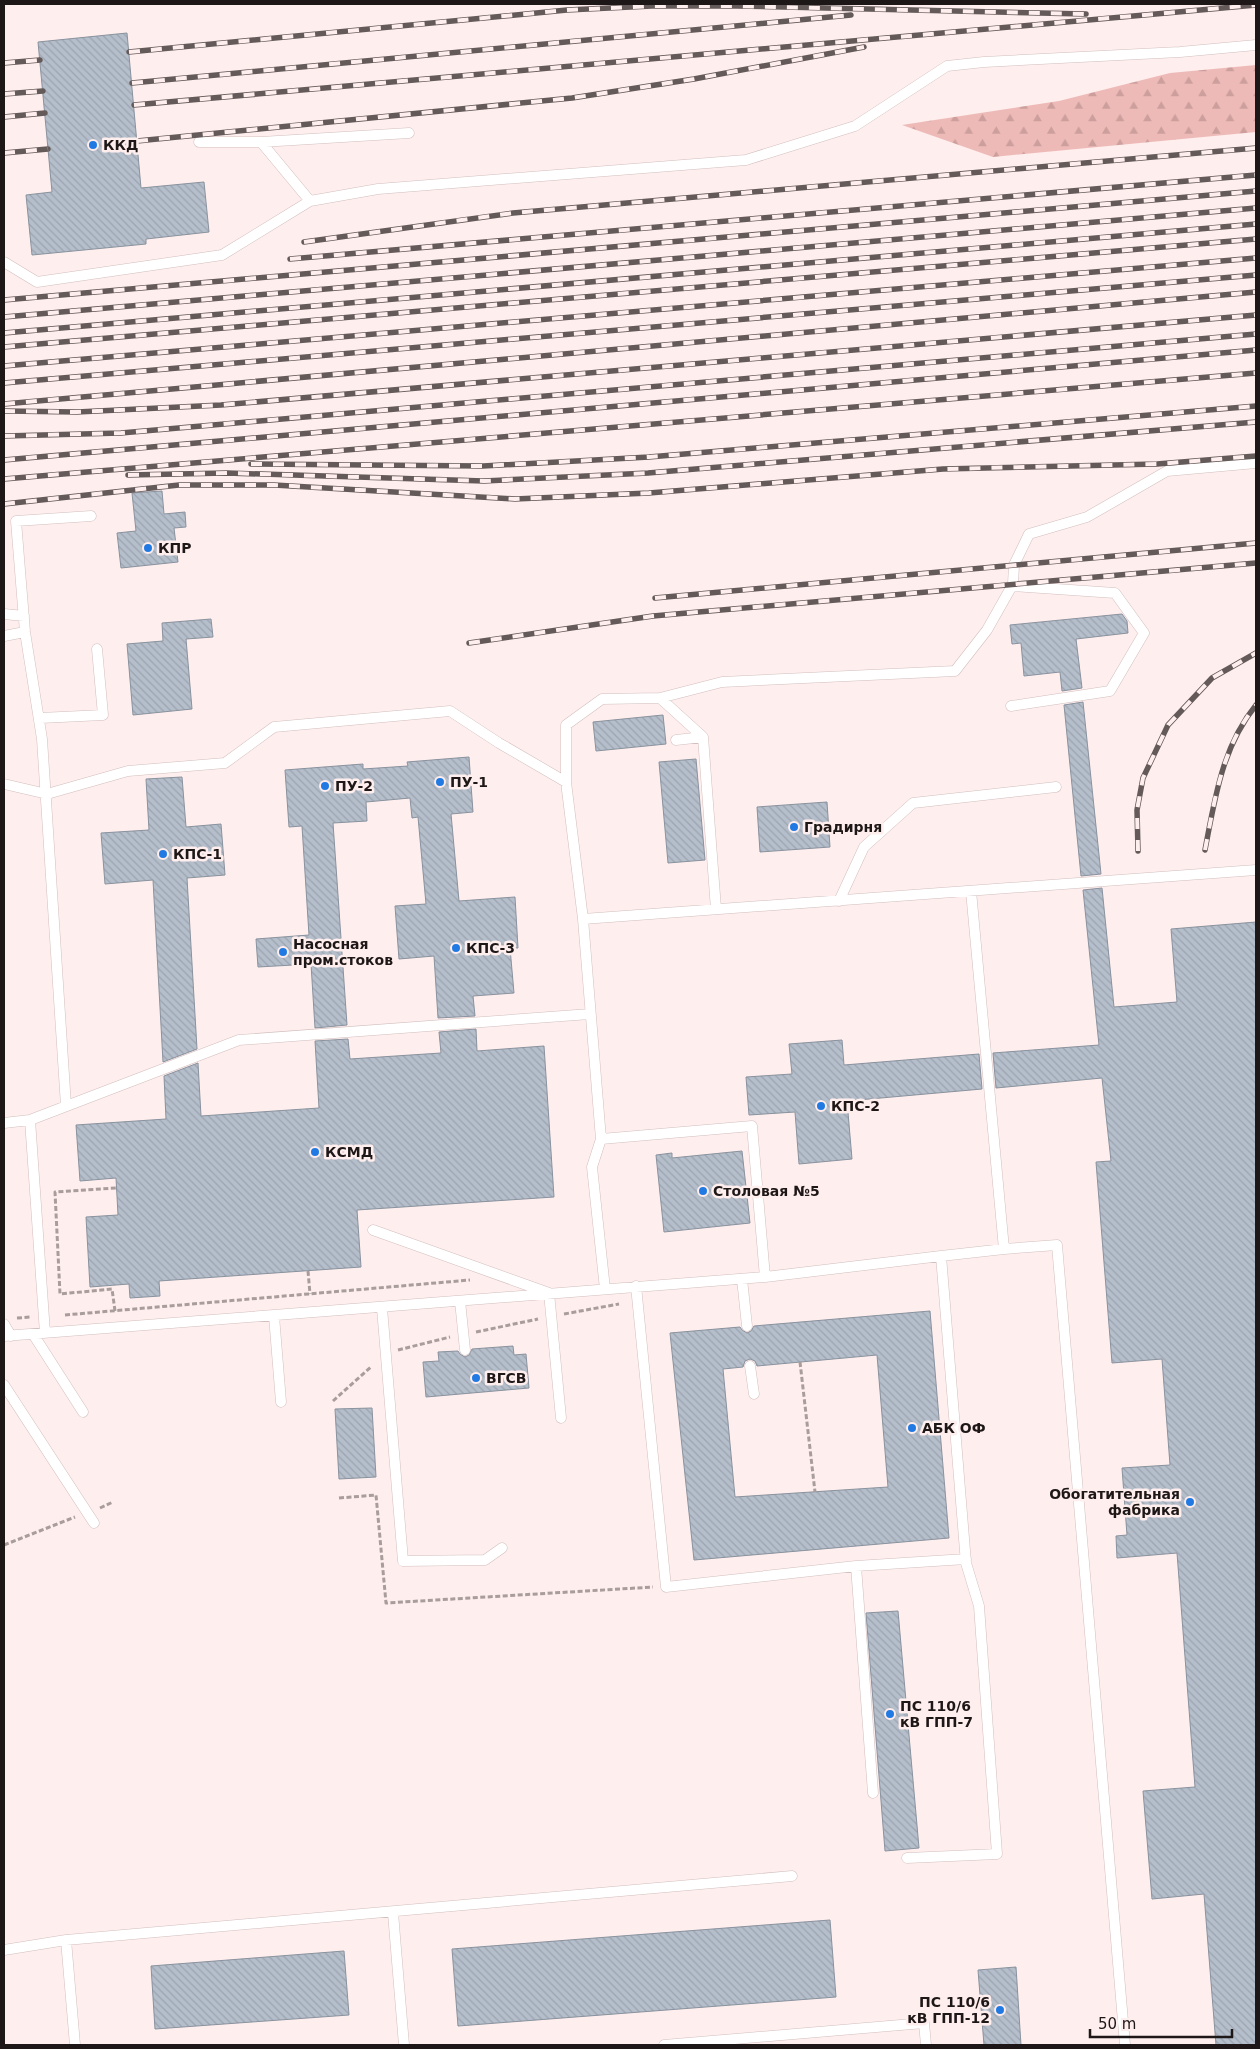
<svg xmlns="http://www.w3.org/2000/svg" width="1260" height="2049" viewBox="0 0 1260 2049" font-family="'DejaVu Sans',sans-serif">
<defs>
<pattern id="forest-firs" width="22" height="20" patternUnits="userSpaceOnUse" patternTransform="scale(1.25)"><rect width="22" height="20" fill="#eebab8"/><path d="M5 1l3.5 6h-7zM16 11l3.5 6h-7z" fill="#cc9f9d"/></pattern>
<pattern id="building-back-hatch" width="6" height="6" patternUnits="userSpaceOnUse" patternTransform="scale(1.25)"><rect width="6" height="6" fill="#b5bfcc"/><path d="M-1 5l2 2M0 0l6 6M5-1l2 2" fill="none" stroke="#9ba3ae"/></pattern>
</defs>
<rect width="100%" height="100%" fill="#feeeed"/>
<path fill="url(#forest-firs)" d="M1256,65V132L993,157L902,125L1059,101L1170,73Z"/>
<path fill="url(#building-back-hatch)" stroke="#89929e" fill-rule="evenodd" d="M127,33L141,188L204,182L209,232L146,239V244L32,255L26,195L52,192L38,42Z
M162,491L164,514L185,512L186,527L174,528L178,562L121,568L117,533L136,531L132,493Z
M1122,614L1127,621L1128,633L1076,639L1082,688L1062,691L1060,672L1024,676L1021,643L1012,644L1010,625Z
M211,619L213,637L186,639L192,709L133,715L127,644L163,641L162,623Z
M1083,702L1101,874L1081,876L1064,705Z
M663,715L666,744L596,751L593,722Z
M469,757L473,812L451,814L459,901L515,897L518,948H510L514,993L473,996L475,1016L438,1018L434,956L399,959L395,906L426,904L418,817L412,818L410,798L366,802L367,821L333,823L347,1025L315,1028L311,964L258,967L256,939L309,935L302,826L289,827L285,770L363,764V769L408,766L407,762Z
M696,759L705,860L668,863L659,762Z
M182,777L186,827L221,824L225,875L187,878L197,1049L163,1062L153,880L105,884L101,833L149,830L146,779Z
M827,802L830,847L760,852L757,807Z
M1102,888L1114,1007L1177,1002L1171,929L1256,922V2045H1216L1204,1894L1152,1899L1143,1791L1195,1787L1177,1553L1117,1558L1116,1536L1127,1535L1122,1468L1170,1465L1162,1359L1112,1363L1096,1162L1111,1161L1102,1078L996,1088L993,1053L1099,1045L1083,890Z
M476,1029L477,1051L544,1046L554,1197L357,1210L361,1267L159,1281L160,1296L130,1298L129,1284L90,1287L86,1217L118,1215L116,1178L80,1181L76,1125L166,1119L164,1076L198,1063L201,1116L319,1108L315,1041L348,1039L350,1059L441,1053L439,1032Z
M842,1040L844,1065L979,1054L982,1089L847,1101L852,1159L799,1164L795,1112L749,1115L746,1077L792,1074L789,1044Z
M742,1151L750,1223L664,1232L656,1155L672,1153V1158Z
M930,1311L949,1538L694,1560L670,1333L740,1327L742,1330L747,1333L751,1331L754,1326ZM877,1355L888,1487L735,1497L723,1369L743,1367L745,1361L750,1359L755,1361L757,1366Z
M513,1346L514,1355L526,1354L529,1388L426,1397L423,1362L439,1361L438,1352L458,1351L460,1354L465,1357L469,1355L472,1349Z
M372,1408L376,1477L339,1479L335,1409Z
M898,1611L919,1848L885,1851L866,1613Z
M830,1920L836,1997L458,2026L452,1949Z
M344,1951L349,2015L155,2029L151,1966Z
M1016,1967L1021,2045H984L978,1970Z"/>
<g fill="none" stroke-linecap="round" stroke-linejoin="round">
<g stroke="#d2bfbe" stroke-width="11">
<path id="service" d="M199,142H261L310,201L378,189L746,160L855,126L947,66L984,62L1180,52L1256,45
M261,142L409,133
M4,262L37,282L222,255L310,201
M4,614L24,616
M4,636L25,632
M660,698L722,682L955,671L987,630L1013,584L1014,565L1029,534L1087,517L1167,471L1256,463
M1011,706L1110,691L1144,633L1115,593L1011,586
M40,718L103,715L97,649
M676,740L703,737L716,909
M4,784L47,794L128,771L225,763L274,727L450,711L499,743L566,782
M971,891L1004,1249
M839,901L864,847L913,803L1056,787
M583,919L1256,870
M66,1106L42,739L25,632L16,521L91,516
M4,1123L30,1120
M601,1139L752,1126L765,1277
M373,1230L549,1293L561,1418
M941,1256L1004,1249L1057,1245L1125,2045
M742,1279L747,1326
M636,1286L666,1587L856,1566L966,1559
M605,1289L592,1167L601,1139L583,919L566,782V725L602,699L660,698L703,737
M460,1301L465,1350
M382,1308L403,1561L485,1560L502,1548
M274,1316L281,1402
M4,1324L11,1336
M45,1333L30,1120L239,1040L590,1014
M33,1334L83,1412
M4,1336L765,1277L941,1256L966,1563L979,1606L997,1854L907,1858
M750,1366L754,1394
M4,1385L94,1523
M856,1566L873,1793
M393,1913L404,2045
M66,1940L75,2045
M4,1950L66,1940L792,1876
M664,2045L924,2023L926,2045"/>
</g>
<path stroke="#a99d9c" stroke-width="3" stroke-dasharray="5 2.5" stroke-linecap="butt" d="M308,1271L310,1294
M115,1311L112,1289L60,1294L55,1192L116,1188
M564,1314L619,1304
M65,1315L470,1280
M17,1318L31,1317
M476,1332L538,1319
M398,1350L450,1337
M800,1362L815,1492
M333,1401L372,1366
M339,1498L376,1495L386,1603L653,1587
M100,1508L113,1502
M4,1545L75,1517"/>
<use href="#service" stroke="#fff" stroke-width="10"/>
<g stroke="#645a59" stroke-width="5.5">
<path id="rail" d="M129,52L567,10L652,6H737L1086,14
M4,63L40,60
M132,83L851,15
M4,94L43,91
M134,105L1256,5
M4,117L45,113
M137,141L572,98L694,79L864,47
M4,153L48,149
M304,242L513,213L1256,148
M290,259L1256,175
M4,300L1256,191
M4,317L1256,208
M4,333L1256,224
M4,347L1256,239
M4,366L1256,258
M4,383L1256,275
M4,404L1256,292
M4,411L77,412L221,405L1256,315
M4,436L121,433L1256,334
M4,460L1256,350
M251,464L483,466L649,457L1256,406
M128,475L227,473L484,481L648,473L1256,422
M4,479L1256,373
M4,504L179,485H274L515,499L649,493L943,469L1157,464L1256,456
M655,598L1256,543
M469,643L653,616L1256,563
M1205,850C1215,798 1222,747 1256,705
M1138,851L1137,810L1143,778L1168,725L1212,678L1256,653"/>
</g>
<use href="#rail" stroke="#feeeed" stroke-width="4" stroke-dasharray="11" stroke-linecap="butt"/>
</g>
<g fill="#217ae3" stroke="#feeeed" stroke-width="2">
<circle cx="93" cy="145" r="5"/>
<circle cx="148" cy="548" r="5"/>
<circle cx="440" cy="782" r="5"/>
<circle cx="325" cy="786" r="5"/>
<circle cx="794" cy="827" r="5"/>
<circle cx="163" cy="854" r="5"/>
<circle cx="456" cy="948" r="5"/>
<circle cx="283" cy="952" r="5"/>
<circle cx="821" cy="1106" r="5"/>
<circle cx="315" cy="1152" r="5"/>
<circle cx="703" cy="1191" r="5"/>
<circle cx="476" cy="1378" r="5"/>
<circle cx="912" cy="1428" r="5"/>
<circle cx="1190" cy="1502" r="5"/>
<circle cx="890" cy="1714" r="5"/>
<circle cx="1000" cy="2010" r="5"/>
</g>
<g text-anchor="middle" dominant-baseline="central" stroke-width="5" stroke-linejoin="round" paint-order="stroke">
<g font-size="14" font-weight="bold" fill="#1e1717" stroke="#feeeed" text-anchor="start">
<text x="103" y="145">ККД</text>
<text x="158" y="548">КПР</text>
<text x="450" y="782">ПУ-1</text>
<text x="335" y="786">ПУ-2</text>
<text x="804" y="827">Градирня</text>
<text x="173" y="854">КПС-1</text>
<text x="293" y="944">Насосная<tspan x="293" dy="16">пром.стоков</tspan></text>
<text x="466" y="948">КПС-3</text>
<text x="831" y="1106">КПС-2</text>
<text x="325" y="1152">КСМД</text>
<text x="713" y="1191">Столовая №5</text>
<text x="486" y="1378">ВГСВ</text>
<text x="922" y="1428">АБК ОФ</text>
<text x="1180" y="1494" text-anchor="end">Обогатительная<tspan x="1180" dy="16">фабрика</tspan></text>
<text x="900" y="1706">ПС 110/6<tspan x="900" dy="16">кВ ГПП-7</tspan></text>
<text x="990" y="2002" text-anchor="end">ПС 110/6<tspan x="990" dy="16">кВ ГПП-12</tspan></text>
</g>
</g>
<rect width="1260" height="2049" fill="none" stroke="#1e1717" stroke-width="10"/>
<path d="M1090 2029v8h142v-8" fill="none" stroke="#1e1717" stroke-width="2.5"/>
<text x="1098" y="2029" font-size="15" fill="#1e1717" stroke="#feeeed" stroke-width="4" paint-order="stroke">50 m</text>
</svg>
